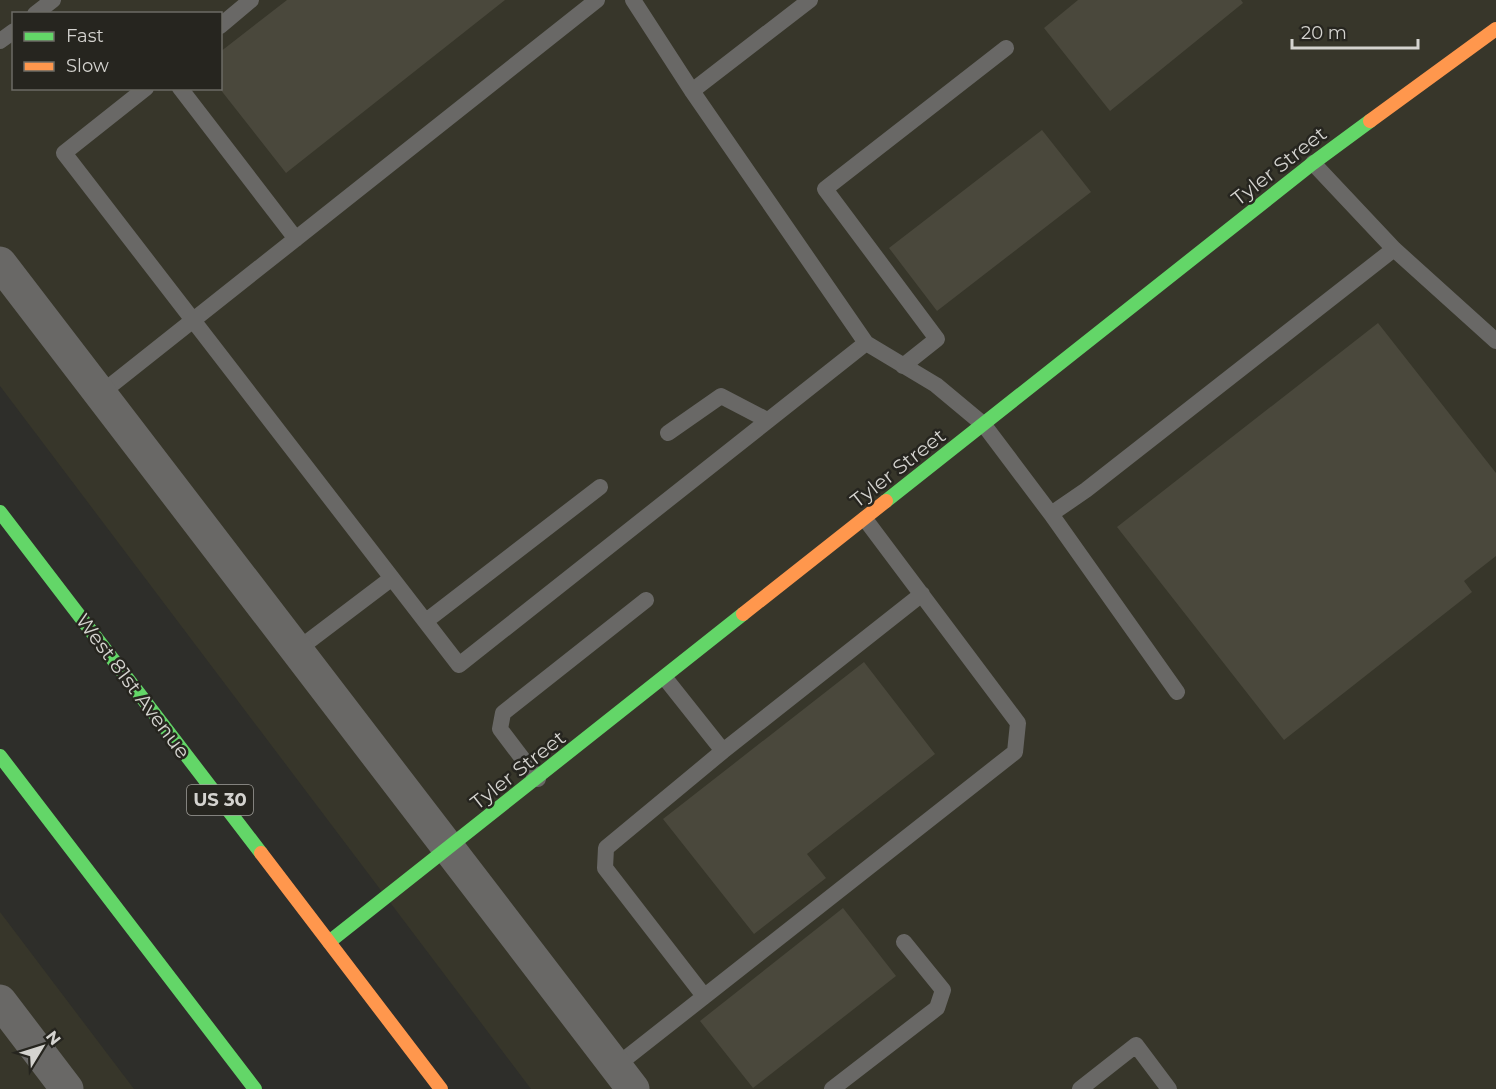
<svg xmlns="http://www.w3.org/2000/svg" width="1496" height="1089" viewBox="0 0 1496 1089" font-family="Montserrat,sans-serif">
<rect width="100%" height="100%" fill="#2e2e2a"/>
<path fill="#37362a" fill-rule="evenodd" d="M0,0H1496V1089H531L0,386ZM14,14H220V88H14Z
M0,912L134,1089H0Z"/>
<path fill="#4a483c" d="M287,0H505L286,173L220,89V52Z
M1078,0H1241L1243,3L1110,111L1044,28Z
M1042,130L1091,192L937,311L889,248Z
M1378,323L1496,473V556L1464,581L1472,592L1284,740L1117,527Z
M864,662L935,754L807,854L826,878L754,934L663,819Z
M843,908L896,976L753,1088L700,1021Z"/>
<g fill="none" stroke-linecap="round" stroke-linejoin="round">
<path stroke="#696866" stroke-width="16" d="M35,14L53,0
M220,26L251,0
M0,41L14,31
M146,88L64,153L459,665L866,343L692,91L633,0
M180,88L296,239
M692,91L810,0
M1313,163L1394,249L1496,341
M866,343L936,385L984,425L1051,514L1086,490L1394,249
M903,366L937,339L825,189L1006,48
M100,394L597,0
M668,433L721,396L767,420
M1051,514L1177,692
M426,621L600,487
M297,650L392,578
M665,678L723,751
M538,779L500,729L503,713L646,600
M704,996L605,868L606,848L723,751L922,594
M616,1066L1015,752L1018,723L865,519
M832,1089L937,1008L943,990L904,942
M1080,1089L1136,1045L1169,1089"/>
<path stroke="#696866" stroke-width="33" d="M0,263L633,1089
M0,1001L67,1089"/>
<path stroke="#63d668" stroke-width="14" d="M886,501L1313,163L1370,121
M0,512L261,853
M0,756L255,1089
M329,942L743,614"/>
<path stroke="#ff974d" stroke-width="14" d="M1370,121L1496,29
M743,614L886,501
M261,853L441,1089"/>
</g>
<g text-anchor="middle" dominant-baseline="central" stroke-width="5" stroke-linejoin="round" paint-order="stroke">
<rect fill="#26251f" stroke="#a09f9a" stroke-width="1.5" x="187" y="785" width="66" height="30" rx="4.5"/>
<g font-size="18" font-weight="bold" fill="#d4d3cf">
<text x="220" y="800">US 30</text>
</g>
<g font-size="20" fill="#d4d3cf" stroke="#26251f">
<text transform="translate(1279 166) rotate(-38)">Tyler Street</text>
<text transform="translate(898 468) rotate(-38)">Tyler Street</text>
<text transform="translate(133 686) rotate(53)">West 81st Avenue</text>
<text transform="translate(518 770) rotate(-38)">Tyler Street</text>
</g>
</g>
<rect x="12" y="12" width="210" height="78" fill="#26251f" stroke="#6c6b65" stroke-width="1.5"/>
<rect x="24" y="32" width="30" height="9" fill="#63d668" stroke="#6c6b65" stroke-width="1.5"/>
<text x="66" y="42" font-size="18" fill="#d4d3cf">Fast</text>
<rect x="24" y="62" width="30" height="9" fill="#ff974d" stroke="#6c6b65" stroke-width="1.5"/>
<text x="66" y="72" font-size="18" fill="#d4d3cf">Slow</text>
<g transform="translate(42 1047) rotate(52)" stroke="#26251f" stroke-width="4.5" paint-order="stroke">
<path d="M0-4.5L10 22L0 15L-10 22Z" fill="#d4d3cf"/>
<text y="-9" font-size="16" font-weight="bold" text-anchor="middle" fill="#d4d3cf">N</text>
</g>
<path d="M1292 39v9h126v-9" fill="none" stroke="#d4d3cf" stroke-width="3"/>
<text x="1301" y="39" font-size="18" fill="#d4d3cf" stroke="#26251f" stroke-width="4.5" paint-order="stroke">20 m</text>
</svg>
